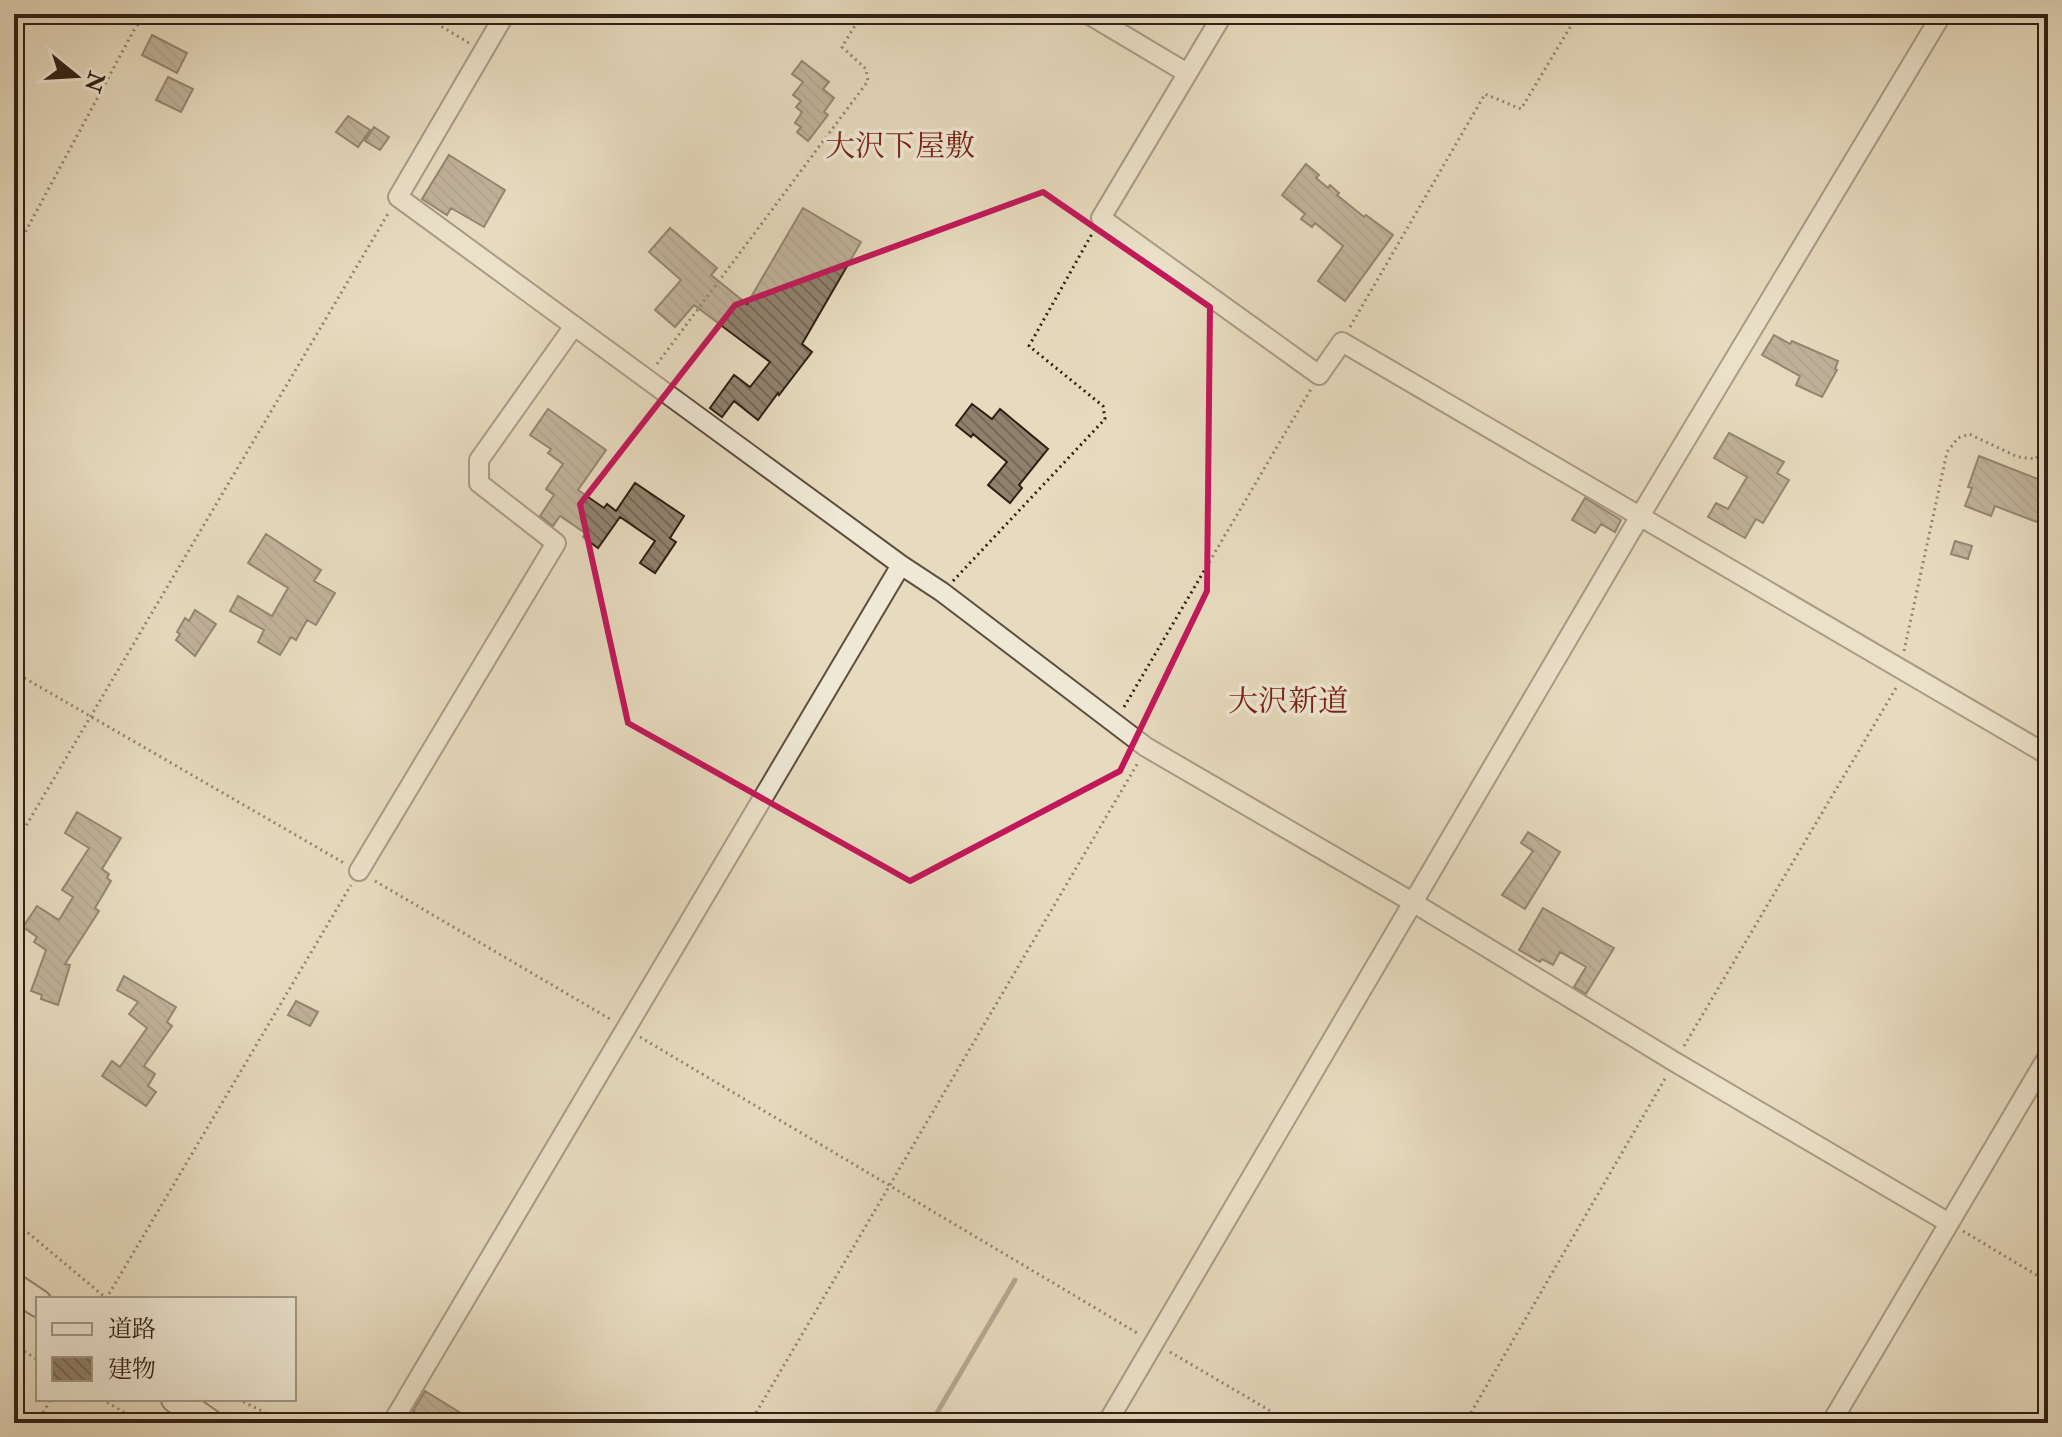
<svg xmlns="http://www.w3.org/2000/svg" width="2062" height="1437" viewBox="0 0 2062 1437" font-family="'IM FELL Double Pica','Noto Serif JP',serif">
<defs>
<pattern id="building-back-hatch" width="6" height="6" patternUnits="userSpaceOnUse" patternTransform="scale(2)"><rect width="6" height="6" fill="#90816d"/><path d="M-1 5l2 2M0 0l6 6M5-1l2 2" fill="none" stroke="#766958"/></pattern>
</defs>
<rect width="100%" height="100%" fill="#e7dbbf"/>
<filter id="stains"><feTurbulence type="fractalNoise" baseFrequency=".0025" numOctaves="4"/><feColorMatrix values="0 0 0 0 .2 0 0 0 0 .09 0 0 0 0 .02 0 0 0 .5 -.17"/></filter>
<radialGradient id="worn" r=".72"><stop offset=".6" stop-color="#630" stop-opacity="0"/><stop offset="1" stop-color="#630" stop-opacity=".3"/></radialGradient>
<g fill="none" stroke-linecap="round" stroke-linejoin="round">
<path stroke="#796958" stroke-width="5" d="M931,1423L1015,1280"/>
</g>
<path fill="url(#building-back-hatch)" stroke="#311f15" stroke-width="2" d="M152,35L187,53L177,73L142,55Z
M802,61L829,82L823,89L834,98L824,112L828,115L808,141L797,132L801,127L795,123L802,112L796,107L801,101L793,95L803,82L792,74Z
M168,77L193,89L181,112L156,100Z
M348,116L370,130L358,147L336,132Z
M374,127L389,137L380,150L365,141Z
M449,155L505,190L484,227L451,208L447,215L422,199Z
M1306,164L1319,175L1316,178L1328,188L1330,185L1339,193L1337,195L1364,217L1366,215L1393,235L1345,301L1318,281L1343,246L1315,223L1312,227L1301,219L1305,214L1282,195Z
M803,208L861,242L802,344L812,352L779,395L778,393L758,420L734,401L722,417L710,408L734,375L750,387L770,362L694,305L675,327L655,310L681,280L649,252L670,228L717,268L711,275L747,304Z
M1774,335L1790,344L1792,341L1838,361L1835,369L1837,370L1822,397L1796,385L1800,376L1762,355Z
M972,404L992,419L1000,409L1048,449L1019,485L1022,488L1010,503L988,485L1007,462L973,434L971,437L956,425Z
M548,409L606,450L578,490L604,508L607,504L616,511L635,483L684,516L670,538L676,542L655,573L640,563L655,541L620,517L598,548L583,537L585,533L560,516L553,526L540,516L554,495L546,489L563,464L548,453L551,449L530,435Z
M1729,433L1784,462L1777,473L1789,480L1763,523L1756,519L1745,538L1708,517L1716,503L1728,509L1747,477L1714,458Z
M1979,456L2048,483V495L2037,522L1995,506L1991,516L1965,506L1972,488L1968,487Z
M1585,498L1621,520L1615,532L1601,524L1595,533L1572,520Z
M266,534L321,570L314,581L335,593L316,625L307,620L296,640L291,637L280,655L258,642L264,630L230,611L238,596L272,616L288,588L248,563Z
M1955,541L1972,546L1968,559L1951,554Z
M195,610L216,624L195,656L176,640L180,634L177,632L185,618L189,621Z
M77,812L121,838L102,869L109,874L107,878L111,881L95,908L99,911L65,964L70,965L58,1005L41,999L42,995L31,991L46,950L34,942L37,937L23,927L37,906L59,920L73,897L62,890L89,848L65,833Z
M1528,832L1560,852L1525,909L1502,895L1533,851L1521,843Z
M1543,908L1614,948L1586,994L1574,987L1586,967L1560,952L1553,965L1542,959L1540,962L1519,950Z
M124,976L176,1007L167,1022L172,1026L144,1066L155,1074L148,1086L156,1092L146,1106L102,1076L112,1061L120,1067L147,1028L129,1014L138,1002L117,990Z
M296,1001L318,1012L310,1026L288,1015Z
M425,1391L477,1423H432L413,1411Z"/>
<g fill="none" stroke-linecap="round" stroke-linejoin="round">
<g stroke="#5e4e40" stroke-width="22">
<path id="street" d="M505,14L398,197L901,565L942,592L1146,747L1414,903L1675,1062L1949,1223
M1088,14L1187,73
M1223,14L1101,218L1319,375L1342,342L2048,755
M359,871L556,543L479,483V460L574,326
M392,1423L901,565
M1107,1423L1640,516L1942,14
M1831,1423L2048,1056"/>
</g>
<g stroke="#311f15" stroke-width="30">
<path id="secondary" d="M14,1287L38,1303
M175,1399L210,1423"/>
</g>
<path stroke="#311f15" stroke-width="3" stroke-dasharray="2 4" stroke-linecap="butt" d="M421,14L469,43
M14,253L134,30L146,14
M1350,327L1485,94L1521,109L1578,14
M657,364L868,81L866,69L842,47L862,14
M953,581L1105,419L1103,406L1029,346L1093,232
M1904,651L1947,452L1958,438L1969,434L2018,457L2036,459L2048,439
M14,672L344,863
M1124,707L1311,389
M14,846L389,212
M375,881L610,1019
M640,1037L1139,1334
M1684,1046L1896,688
M14,1221L106,1298
M1963,1231L2048,1282
M106,1299L351,885
M14,1345L38,1360
M1170,1352L1291,1423
M102,1399L141,1423
M238,1399L285,1423
M37,1423L51,1399
M750,1423L1139,761
M1465,1423L1666,1077"/>
<use href="#street" stroke="#efe8d5" stroke-width="18"/>
<use href="#secondary" stroke="#efe8d5" stroke-width="26"/>
</g>
<path d="M0 0H2062V1437H0ZM1043,192L1210,307L1207,591L1120,771L910,881L628,723L580,504L735,305Z" fill="#e7dbbf" fill-opacity=".55" fill-rule="evenodd"/>
<path fill="none" stroke="#c2185b" stroke-width="6" stroke-linejoin="round" d="M1043,192L1210,307L1207,591L1120,771L910,881L628,723L580,504L735,305Z"/>
<g text-anchor="middle" dominant-baseline="central" stroke-width="7" stroke-linejoin="round" paint-order="stroke">
<g font-size="30" fill="#7a1f14" stroke="#efe8d5">
<text x="900" y="146">大沢下屋敷</text>
<text x="1288" y="701">大沢新道</text>
</g>
</g>
<rect width="2062" height="1437" fill="none" stroke="#e7dbbf" stroke-width="48"/>
<rect x="16" y="16" width="2030" height="1405" fill="none" stroke="#311f15" stroke-width="4"/>
<rect x="24" y="24" width="2014" height="1389" fill="none" stroke="#311f15" stroke-width="2"/>
<rect x="36" y="1297" width="260" height="104" fill="#efe8d5" stroke="#a39888" stroke-width="2"/>
<rect x="52" y="1323" width="40" height="12" fill="#efe8d5" stroke="#a39888" stroke-width="2"/>
<text x="108" y="1337" font-size="24" fill="#311f15">道路</text>
<rect x="52" y="1357" width="40" height="24" fill="url(#building-back-hatch)" stroke="#a39888" stroke-width="2"/>
<text x="108" y="1377" font-size="24" fill="#311f15">建物</text>
<g transform="translate(76 76) rotate(108)" stroke="#efe8d5" stroke-width="6" paint-order="stroke">
<path d="M0-6L14 30L0 20L-14 30Z" fill="#311f15"/>
<text y="-12" font-size="22" font-weight="bold" text-anchor="middle" fill="#311f15">N</text>
</g>
<rect width="100%" height="100%" filter="url(#stains)"/>
<rect width="100%" height="100%" fill="url(#worn)"/>
</svg>
